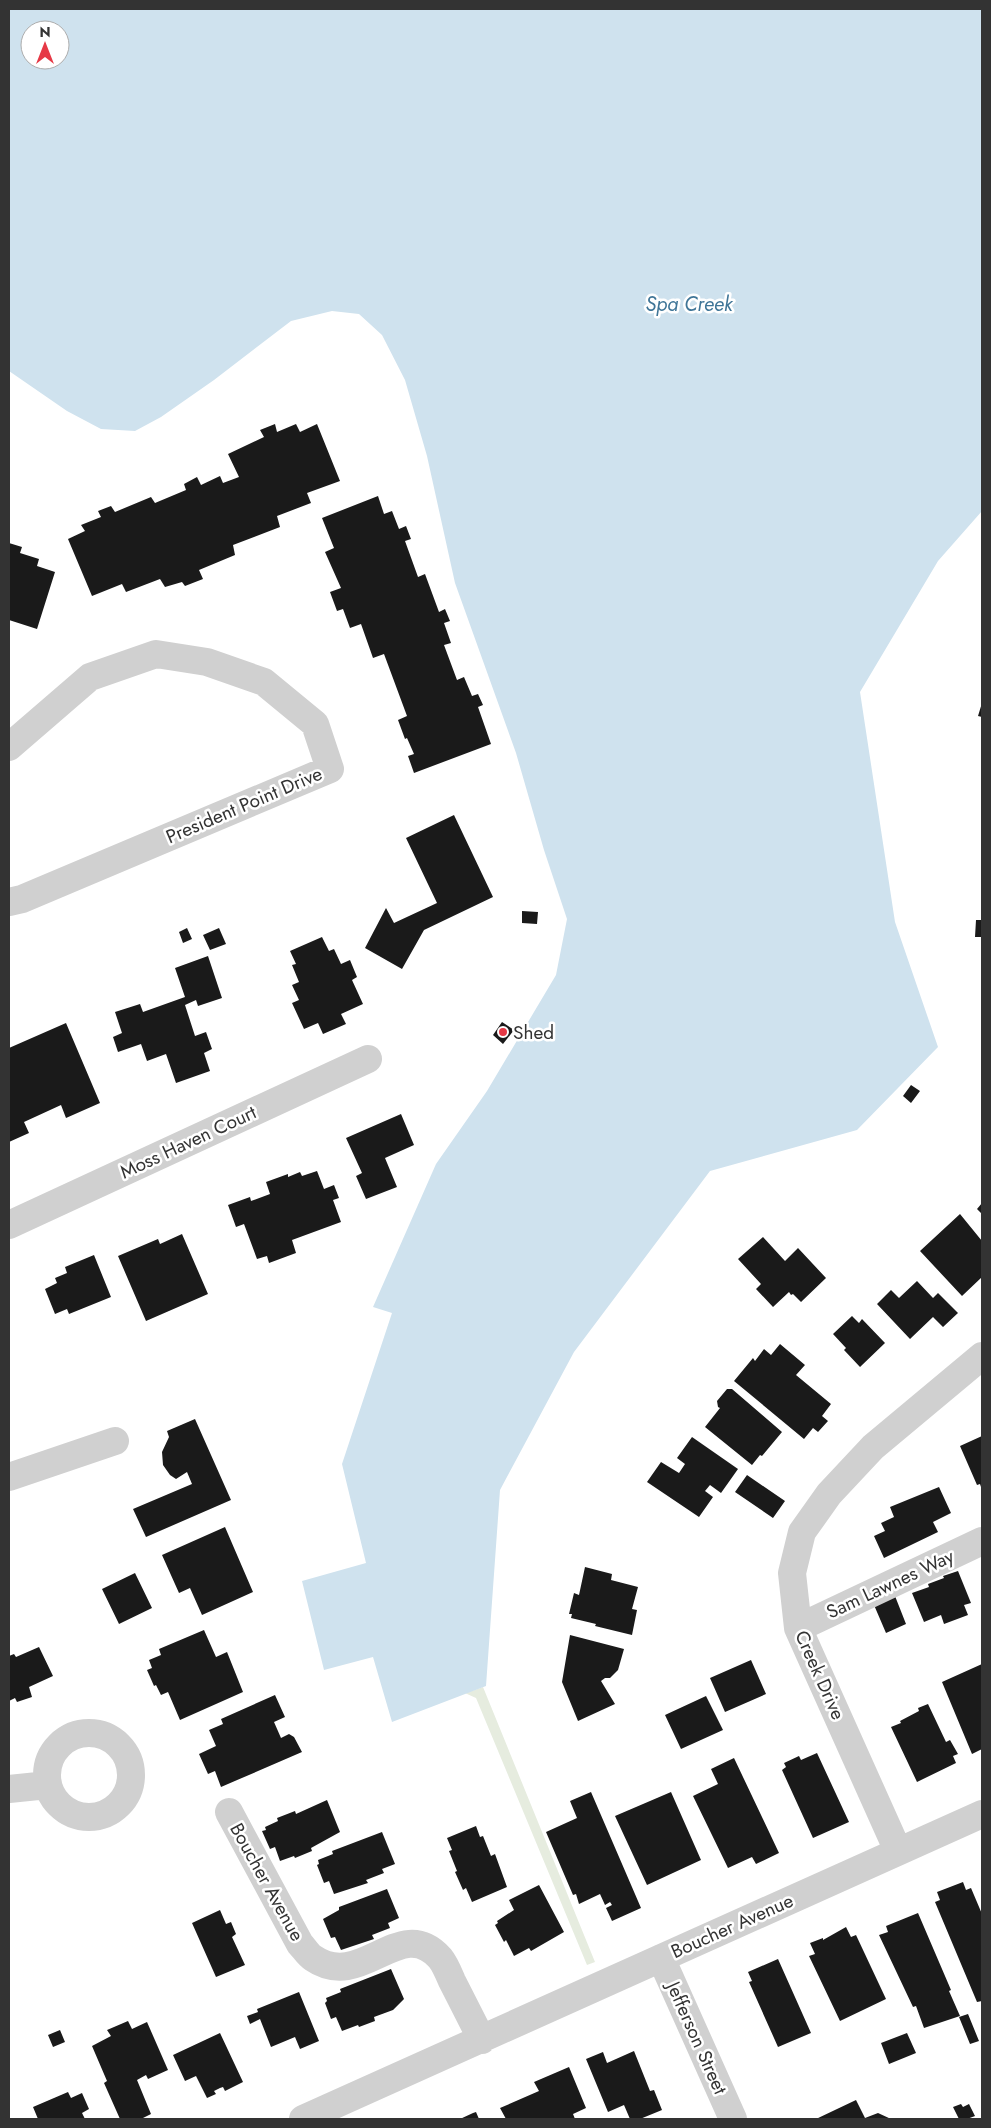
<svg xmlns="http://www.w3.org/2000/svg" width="991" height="2128" viewBox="0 0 991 2128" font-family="Jost,sans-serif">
<rect width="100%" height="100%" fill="#fff"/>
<path fill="#e6ecdf" d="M483,1687L595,1962L587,1965L476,1698L456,1689L472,1691Z"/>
<path fill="#cfe2ee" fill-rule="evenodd" d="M9,9H982V511L938,561L860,692L895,922L938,1047L857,1130L710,1171L574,1352L500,1490L486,1686L392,1722L373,1657L324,1670L302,1581L366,1563L342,1464L392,1313L373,1307L436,1164L487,1091L556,975L567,919L544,850L516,753L455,583L427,456L405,380L382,335L359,314L332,311L291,321L214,380L161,417L135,431L101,429L67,411L9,371ZM30,30H60V60H30Z"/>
<path fill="#1a1a1a" d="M275,424L277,432L296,424L300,432L317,424L340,481L307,493L311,503L277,516L280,527L233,545L235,555L199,570L203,579L185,586L182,582L165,587L160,579L126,592L122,584L92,596L68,539L85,531L81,525L101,517L98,511L111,506L115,512L151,497L155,503L186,490L184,484L197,477L201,485L220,476L223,483L239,477L228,454L264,437L260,430Z
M378,496L384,514L392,511L399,529L406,526L411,539L405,541L418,577L425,574L439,612L445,609L450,621L444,623L451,643L444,645L457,680L464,677L472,696L478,694L483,705L478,707L491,744L414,773L408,756L414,754L407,738L405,739L398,720L407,716L384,654L373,658L361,624L350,628L343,609L337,611L330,592L341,588L325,552L334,548L322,518Z
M9,543L22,547L20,553L39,559L37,566L55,572L37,629L9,620Z
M982,703V717L978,716Z
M454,815L493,897L424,930L402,969L365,948L386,908L394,923L437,903L406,838Z
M522,911L538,912L537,924L522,923Z
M976,920H982V937H975Z
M187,928L192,939L183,943L179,932Z
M219,928L226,944L210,950L203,935Z
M322,937L329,951L334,949L341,964L350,960L357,977L352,980L363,1004L341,1014L346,1024L323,1034L318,1023L304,1029L292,1003L299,1000L292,985L299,982L292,965L296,964L290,951Z
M208,956L222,998L198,1006L196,1000L185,1005L195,1036L206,1032L212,1049L204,1053L210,1071L176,1083L166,1054L147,1061L141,1044L118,1052L113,1037L122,1033L115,1012L140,1004L143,1012L185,997L175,968Z
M502,1022L514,1030L503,1044L493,1035Z
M66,1023L100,1103L66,1118L61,1105L24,1122L29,1133L9,1142V1048Z
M911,1085L920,1091L911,1103L903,1096Z
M401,1114L414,1145L385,1158L397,1187L366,1199L356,1176L362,1173L346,1138Z
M317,1171L324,1189L334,1185L339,1198L333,1200L341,1222L292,1240L296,1253L269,1263L267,1256L257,1259L244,1224L236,1227L228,1205L250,1197L251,1201L270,1194L266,1182L288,1174V1177L300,1172L302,1176Z
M982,1203V1214L977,1209Z
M960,1214L982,1241V1277L962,1296L920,1251Z
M182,1234L208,1294L146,1321L118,1256L158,1239L160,1244Z
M763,1237L785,1261L798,1248L826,1278L801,1302L793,1294L791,1295L789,1292L773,1307L756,1289L761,1284L738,1259Z
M94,1255L111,1297L69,1314L67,1309L55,1314L45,1289L57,1283L55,1278L67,1273L65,1267Z
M917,1281L933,1298L938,1293L958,1313L943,1327L933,1317L910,1339L877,1304L891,1290L899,1298Z
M852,1316L859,1323L862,1319L885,1343L860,1367L844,1350L846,1348L833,1334Z
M780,1344L805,1365L796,1375L831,1404L822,1416L828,1421L818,1432L813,1428L804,1439L734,1381L753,1358L755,1361L764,1349L771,1355Z
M727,1389H732L782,1432L762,1456L760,1455L752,1465L705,1427L720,1408L718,1407L717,1401Z
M195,1419L231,1500L146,1537L133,1509L192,1484L187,1472L176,1479L170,1475L163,1465L162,1452L169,1437L167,1431Z
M982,1436V1490L980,1484L977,1485L960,1446Z
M692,1437L738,1469L721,1493L710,1485L705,1491L713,1497L699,1517L647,1482L661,1462L679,1473L685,1464L677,1458Z
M747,1475L785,1501L773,1518L735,1492Z
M939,1487L951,1513L933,1522L938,1532L884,1558L874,1536L885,1531L881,1523L894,1517L890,1507Z
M225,1527L253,1592L202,1615L190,1588L179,1593L162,1555Z
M585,1567L612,1574L611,1580L638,1587L632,1609L637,1610L632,1635L595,1626L596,1624L571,1618L572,1614H569L574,1593L579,1595Z
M958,1571L971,1603L964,1605L968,1615L944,1624L941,1615L924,1622L912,1593L929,1587L928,1584L944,1578L943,1576Z
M135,1573L152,1608L119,1624L102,1589Z
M895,1596L906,1624L886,1633L874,1605Z
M204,1630L216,1657L227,1652L243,1692L180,1720L168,1692L161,1695L156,1685L154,1686L147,1670L152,1668L149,1660L161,1655L159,1649Z
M570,1635L624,1649L618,1670L610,1678H605L601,1681L615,1704L578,1721L562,1682Z
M39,1647L53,1676L29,1687L32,1697L17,1702L15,1698L9,1701V1656L14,1654L16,1657Z
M751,1660L766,1694L725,1712L710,1678Z
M982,1664V1749L972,1754L942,1682Z
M275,1695L285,1717L274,1722L281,1738L289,1734L294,1737L302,1752L221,1787L215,1771L208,1774L199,1754L216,1746L209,1730L223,1724L221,1719Z
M706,1696L723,1730L681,1749L665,1715Z
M928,1704L946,1742L950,1740L958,1754L953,1756L956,1763L917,1782L891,1727L901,1723L900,1721L919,1711L918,1708Z
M817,1753L849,1822L813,1838L782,1770L786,1767L784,1763L799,1756L801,1760Z
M734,1758L779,1853L756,1864L752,1857L728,1868L693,1796L718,1784L711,1769Z
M591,1792L641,1908L612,1921L606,1908L612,1905L610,1902L605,1905L600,1894L579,1904L576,1894L573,1895L546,1832L577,1818L570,1801Z
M671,1792L701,1860L647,1885L615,1816Z
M327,1800L340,1832L311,1848L312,1851L295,1858L294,1856L280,1861L275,1847L270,1849L262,1831L266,1830L265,1827L278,1821L277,1818L295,1811L296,1814Z
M476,1826L480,1837L483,1836L491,1856L495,1854L507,1887L472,1902L466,1888L463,1890L455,1872L457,1871L449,1851L452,1850L447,1838Z
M382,1832L395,1864L382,1869L384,1873L366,1880L368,1883L334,1894L329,1881L324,1883L317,1865L319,1864L318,1860L333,1854L332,1851Z
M963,1882L966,1890L971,1888L982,1914V2001L977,2002L935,1902L940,1900L937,1892Z
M539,1885L564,1932L531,1951L529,1948L514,1956L506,1940L504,1942L495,1925L498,1923L497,1921L514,1910L509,1900Z
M387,1889L399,1918L388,1923L390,1928L372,1935L374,1939L341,1950L335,1937L331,1938L323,1919L339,1910V1907Z
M220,1910L226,1924L231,1922L236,1934L232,1937L245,1965L216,1977L192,1923Z
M918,1913L951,1990L949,1991L960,2016L924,2028L916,2006L913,2007L879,1935L888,1932L886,1926Z
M846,1927L851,1937L856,1935L886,1999L840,2021L809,1956L815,1954L810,1943L823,1938V1940Z
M778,1959L811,2033L778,2047L749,1982L752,1981L748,1972Z
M391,1969L404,1999L393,2010L374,2017L375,2021L359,2027L358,2025L342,2031L336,2017L331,2019L325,2003L327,2001L326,1998L341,1992L340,1989Z
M299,1992L319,2041L300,2049L295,2037L271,2047L260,2019L250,2024L247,2016L258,2012L257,2009Z
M968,2014L979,2041L970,2044L959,2017Z
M128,2021L132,2029L147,2022L168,2070L148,2079L146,2075L137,2080L151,2114L141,2119H120L104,2083L107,2081L92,2046L111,2036L107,2030Z
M60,2030L65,2042L53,2047L48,2035Z
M220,2033L243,2082L225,2091L223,2087L220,2088L214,2091L216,2094L207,2098L196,2076L185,2081L173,2055Z
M907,2033L916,2053L889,2064L881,2043Z
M634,2051L650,2091L654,2090L662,2110L640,2119H630L624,2105L608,2112L586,2059L603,2052L607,2063Z
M569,2067L586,2108L573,2114L575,2119H506L500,2108L539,2091L534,2082Z
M68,2092L71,2098L82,2093L89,2109L82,2113L85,2119H38L33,2107Z
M856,2100L865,2118L878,2113L891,2119H816Z
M961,2104L963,2107L969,2104L975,2116L967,2119H959L953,2107Z
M476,2112L479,2119H460L473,2113Z"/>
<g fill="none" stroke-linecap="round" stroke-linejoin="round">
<path stroke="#d0d0d0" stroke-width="28" d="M9,747L90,677L156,654L207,662L264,682L315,724L330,769L22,899L9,902
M9,1225L368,1059
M9,1477L115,1441
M798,1628L982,1541
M47 1775a42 42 0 1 1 84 0a42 42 0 1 1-84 0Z
M9,1789L48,1785
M229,1812L300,1944C304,1948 308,1955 313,1958C362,1992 400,1913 440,1958C445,1964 449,1974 452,1981C462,2001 472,2020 482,2040
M898,1851L798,1628L792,1573L802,1532L829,1494L873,1447L982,1356
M661,1958L733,2119
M303,2119L982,1814"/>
</g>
<circle fill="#e63946" stroke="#fff" stroke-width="2" cx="503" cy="1032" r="5"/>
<g text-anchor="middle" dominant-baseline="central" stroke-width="5" stroke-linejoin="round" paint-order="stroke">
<g font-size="19" fill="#333" stroke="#fff">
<text transform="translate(244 805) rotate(-23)">President Point Drive</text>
<text transform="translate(188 1142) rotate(-25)">Moss Haven Court</text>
<text transform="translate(890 1584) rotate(-25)">Sam Lawnes Way</text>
<text transform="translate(820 1675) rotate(66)">Creek Drive</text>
<text transform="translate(267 1882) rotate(61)">Boucher Avenue</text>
<text transform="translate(732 1926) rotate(-24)">Boucher Avenue</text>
<text transform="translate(697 2038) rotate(66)">Jefferson Street</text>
</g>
<g font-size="19" fill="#333" stroke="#fff" text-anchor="start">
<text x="513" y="1032">Shed</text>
</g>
<g font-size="20" font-style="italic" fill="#3f7597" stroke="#fff">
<text x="689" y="304">Spa Creek</text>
</g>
</g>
<rect width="991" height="2128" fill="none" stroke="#333333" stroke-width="20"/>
<g transform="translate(45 45)"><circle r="24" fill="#ffffff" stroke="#adadad"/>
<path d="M0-4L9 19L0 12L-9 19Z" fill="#e63946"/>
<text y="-8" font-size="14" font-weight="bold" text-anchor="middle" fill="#333333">N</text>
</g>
</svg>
